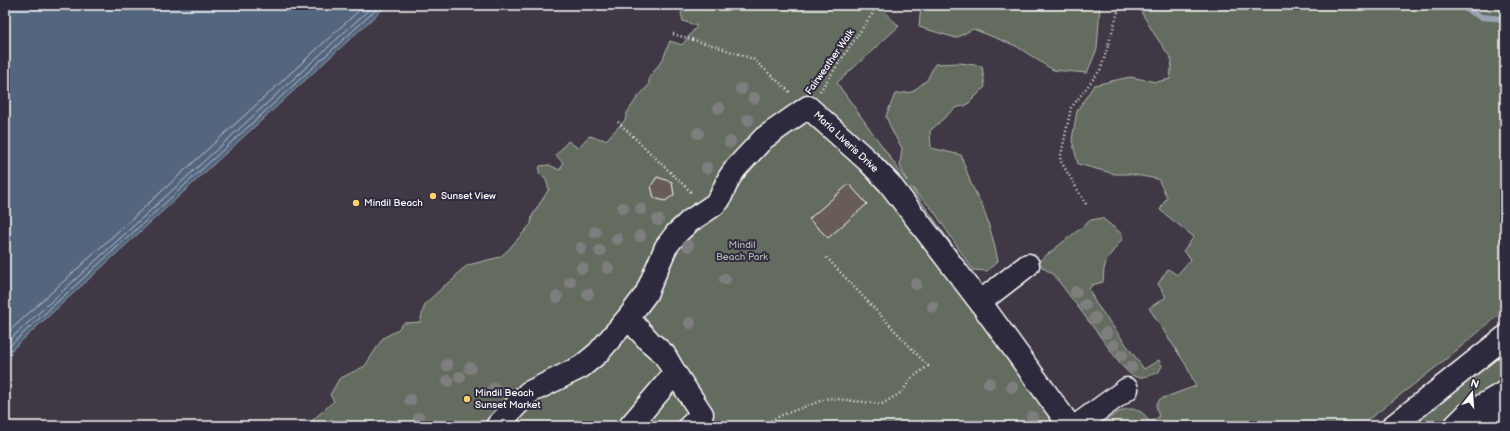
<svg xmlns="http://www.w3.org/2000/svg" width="1510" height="431" viewBox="0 0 1510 431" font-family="'Balsamiq Sans',sans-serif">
<rect width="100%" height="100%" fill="#403945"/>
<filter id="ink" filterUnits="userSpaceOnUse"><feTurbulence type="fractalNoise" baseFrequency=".025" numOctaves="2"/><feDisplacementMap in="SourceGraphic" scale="8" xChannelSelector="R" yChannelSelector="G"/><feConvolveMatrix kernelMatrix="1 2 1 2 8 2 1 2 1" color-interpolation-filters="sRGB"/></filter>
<g filter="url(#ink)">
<path fill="#646c5f" stroke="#b2b6af" d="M701,5H877L899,26L837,83L907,181L900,166L902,148L892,131L886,116L895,94L912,92L927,80L935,64L960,63L982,66L985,87L967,105L955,108L930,131L931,148L961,155L971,184L983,207L993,239L998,261L987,271L973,270L933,210L911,187L1082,426H306L334,401L330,395L339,379L365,366L383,338L396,331L404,323L420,322L425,304L444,286L453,280L459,272L468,265L500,257L508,250L531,224L532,216L549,189L546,180L539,173L540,166L549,165L560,170L563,163L556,155L568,141L578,148L589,136L606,140L625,120L627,113L637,98L649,85V78L663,59L670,41L682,45L697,26L683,21L681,13L684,9H696Z
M921,5H1100L1097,49L1087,73L1053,70L1016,46L973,29L956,38L919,27Z
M1141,5H1505V310L1440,364L1360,426H1101C1111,416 1127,403 1141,412C1145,414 1147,419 1150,422L1159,417L1156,405L1160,399L1196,386L1186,365L1149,308L1166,297L1158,284L1168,269L1177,275L1191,259L1183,251L1194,237L1160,210L1167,197L1158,179L1129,174H1115L1078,164L1072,140L1077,111L1094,85L1130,77L1156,82L1170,79L1172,60L1155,35L1140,10Z
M1102,218L1122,234V239L1107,259L1104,269L1103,282L1092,285L1089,289L1095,302L1144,369L1159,360L1162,366L1158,373C1141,378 1135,381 1123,367L1054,275L1042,267L1039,261L1091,220Z
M1505,347V375L1451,426H1406Z"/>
<path fill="#53667e" stroke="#98a3b2" d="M5,5H387L5,356Z"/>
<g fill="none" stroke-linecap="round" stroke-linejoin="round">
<path stroke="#bac2cb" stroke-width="1" d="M5,335L365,5
M5,344L374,5
M5,350L381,5"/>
<path stroke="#98a3b2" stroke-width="6" d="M1459,5L1481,17L1505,19"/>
</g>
<path fill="#685c57" stroke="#fff" d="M657,177L672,182L674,195L665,201L654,198L651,186Z
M849,184L867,204L828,238L809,219Z"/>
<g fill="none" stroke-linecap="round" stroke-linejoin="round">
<g stroke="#fff" stroke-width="25">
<path id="minor" d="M980,302L1028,265
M628,318L650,342L664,354L675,373L630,426
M675,373L702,414L690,426
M497,426L528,393L581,367L598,353L628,318L646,294L666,247L676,234L690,221L714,205L719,200L729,178L736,168L764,138L808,107L868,161L889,183L980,302L1070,426
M1076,426L1127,389
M1393,426L1505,337
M1455,426L1466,415L1505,392
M1483,426L1491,418L1504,393"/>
</g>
<path stroke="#fff" stroke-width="2.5" stroke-dasharray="1 3" stroke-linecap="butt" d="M673,34L715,46L753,59L791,93
M820,91L872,14L875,5
M618,122L693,194
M1086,204L1060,160L1071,108L1101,69L1120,5
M760,426L782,415L829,398L882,404L902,392L912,378L928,366L826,257
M1367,426L1372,422"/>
<use href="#minor" stroke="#2f2a3d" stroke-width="22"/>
</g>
<g fill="#7f7e7f">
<circle cx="741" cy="89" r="6"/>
<circle cx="754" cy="98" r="6"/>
<circle cx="719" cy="108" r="6"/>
<circle cx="748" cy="120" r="6"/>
<circle cx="698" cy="133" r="6"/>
<circle cx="730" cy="142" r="6"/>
<circle cx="707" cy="168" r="6"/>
<circle cx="623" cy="208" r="6"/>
<circle cx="641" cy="209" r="6"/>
<circle cx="658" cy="220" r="6"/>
<circle cx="595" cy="232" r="6"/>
<circle cx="640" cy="236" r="6"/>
<circle cx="617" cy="239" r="6"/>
<circle cx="688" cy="246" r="6"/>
<circle cx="581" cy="248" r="6"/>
<circle cx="600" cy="251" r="6"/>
<circle cx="582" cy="268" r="6"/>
<circle cx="608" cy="268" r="6"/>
<circle cx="725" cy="279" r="6"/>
<circle cx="570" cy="282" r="6"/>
<circle cx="916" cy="284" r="6"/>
<circle cx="1076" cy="292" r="6"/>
<circle cx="588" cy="294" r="6"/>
<circle cx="557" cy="297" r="6"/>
<circle cx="1085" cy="305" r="6"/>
<circle cx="933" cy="307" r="6"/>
<circle cx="1095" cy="318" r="6"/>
<circle cx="690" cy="323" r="6"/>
<circle cx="1106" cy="333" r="6"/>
<circle cx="1114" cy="345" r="6"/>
<circle cx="1122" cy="355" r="6"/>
<circle cx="447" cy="365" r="6"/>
<circle cx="1131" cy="367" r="6"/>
<circle cx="470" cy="368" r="6"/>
<circle cx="460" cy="377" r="6"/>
<circle cx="448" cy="381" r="6"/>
<circle cx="989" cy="383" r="6"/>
<circle cx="1012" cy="387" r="6"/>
<circle cx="494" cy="388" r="6"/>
<circle cx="410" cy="400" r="6"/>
<circle cx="1032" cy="417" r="6"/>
<circle cx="419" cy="418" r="6"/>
</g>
</g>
<g fill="#ffd166" stroke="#2f2a3d" stroke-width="1.5">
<circle cx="433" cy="196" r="4"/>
<circle cx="356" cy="203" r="4"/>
<circle cx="467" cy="399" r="4"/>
</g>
<g text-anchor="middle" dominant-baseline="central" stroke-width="4" stroke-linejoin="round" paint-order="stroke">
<g font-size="10" fill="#fff" stroke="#2f2a3d">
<text transform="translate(830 62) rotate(-55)">Fairweather Walk</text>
<text transform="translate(846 142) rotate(43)">Maria Liveris Drive</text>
</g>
<g font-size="10" fill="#fff" stroke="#2f2a3d" text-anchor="start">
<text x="441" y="196">Sunset View</text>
<text x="364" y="203">Mindil Beach</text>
<text x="475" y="393">Mindil Beach<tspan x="475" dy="12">Sunset Market</tspan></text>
</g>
<g font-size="10" fill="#b2b6af" stroke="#2f2a3d">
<text x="742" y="245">Mindil<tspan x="742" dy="12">Beach Park</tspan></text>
</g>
</g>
<rect width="1510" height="431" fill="none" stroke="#2f2a3d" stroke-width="20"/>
<rect x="10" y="10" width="1490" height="411" fill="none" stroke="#fff" stroke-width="1.5" filter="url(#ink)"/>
<g transform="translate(1472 393) rotate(17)" stroke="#2f2a3d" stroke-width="3" paint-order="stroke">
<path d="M0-3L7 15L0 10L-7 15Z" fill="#ffffff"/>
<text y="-6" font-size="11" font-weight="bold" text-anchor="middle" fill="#ffffff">N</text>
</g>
</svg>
